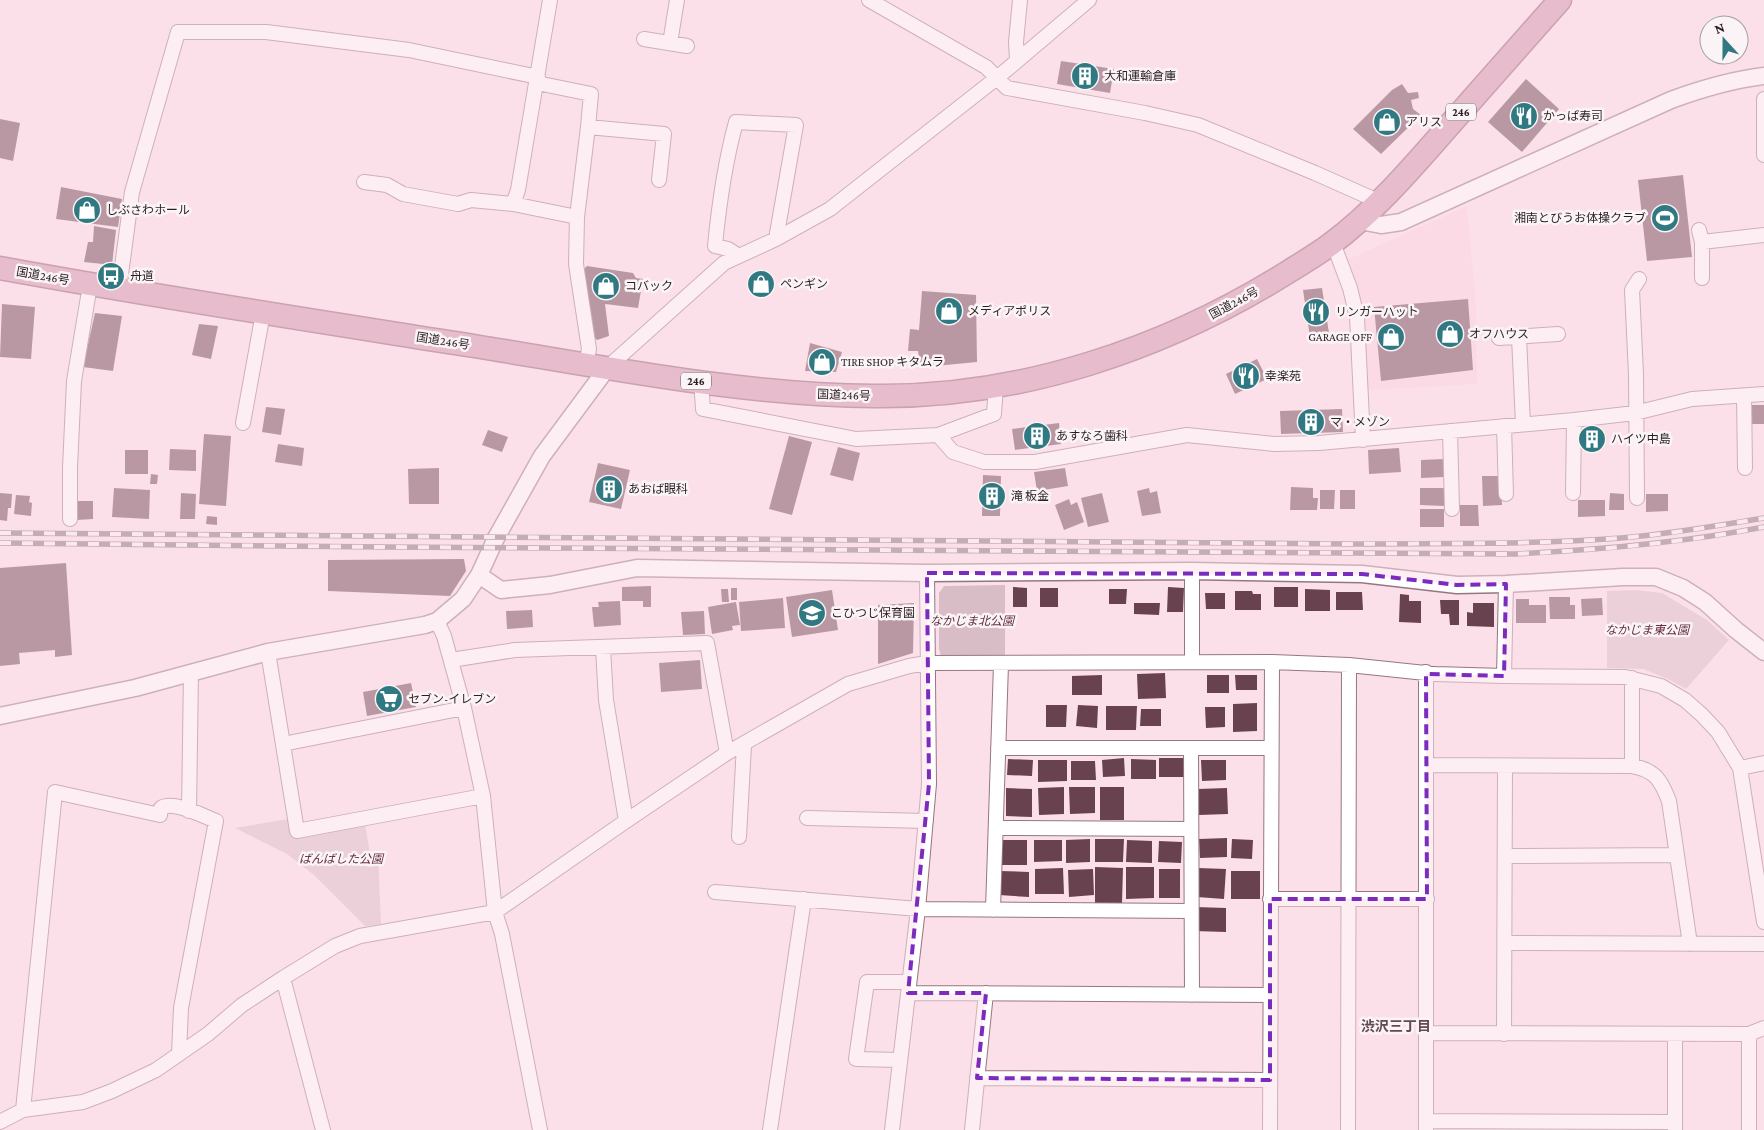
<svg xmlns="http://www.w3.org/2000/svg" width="1764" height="1130" viewBox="0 0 1764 1130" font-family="'Crimson Pro','Noto Sans JP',serif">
<rect width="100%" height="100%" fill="#fce0e9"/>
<path fill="#fdd2e0" d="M1467,206L1476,305L1477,384L1366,390L1363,312L1347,260Z"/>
<path fill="#d9bdc6" d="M1005,585V656H941L939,649V593L944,586Z
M1636,590L1662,593L1707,620L1729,640L1686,689L1668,679L1643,669L1607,668V591Z
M288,819L292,837L365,824L370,854L378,853L381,924L365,926L314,875L287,854L235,828Z"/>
<path fill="#694250" d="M1061,61L1114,69L1110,93L1057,84Z
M1526,79L1559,109L1522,152L1488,122Z
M1402,84L1408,93L1418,92L1419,98L1411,100L1413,109L1421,115L1381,154L1353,129L1392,90Z
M0,119L20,123L13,161L0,158Z
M1683,175L1692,257L1647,261L1638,180Z
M61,187L122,199L118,227L56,219Z
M94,226L116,230L112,265L84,262L88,242H93Z
M587,266L633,273L636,278L643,279L638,308L605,304L609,336L597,340L592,335L583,270Z
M1322,288L1329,333L1310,337L1303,290Z
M922,291L976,295L977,362L925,367L920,363L918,351H908L910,329L919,330Z
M1468,299L1473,370L1381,381L1374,307Z
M2,304L35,307L31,359L0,357Z
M95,313L122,316L113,371L83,367Z
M199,324L218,326L211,359L192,355Z
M810,343L842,352L836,372L805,371Z
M1257,359L1267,379L1235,394L1226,374Z
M1752,405H1764V424H1751Z
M266,407L285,409L281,435L262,432Z
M1342,409L1343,432L1281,434L1280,411Z
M1059,423L1061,444L1015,450L1012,429Z
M488,430L508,437L502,452L482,445Z
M1581,430H1602L1603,449H1580Z
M204,434L231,436L226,506L199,504Z
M789,436L812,442L792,515L769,509Z
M278,444L304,448L302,466L275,462Z
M838,447L860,453L853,481L830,475Z
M1399,448L1401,472L1369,474L1368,450Z
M170,449L196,450V471L169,470Z
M125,450H148V474H125Z
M1444,459V477L1421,478V460Z
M598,463L630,470L621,509L589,502Z
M439,468V504H409L408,469Z
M1065,468L1068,486L1037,491L1034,472Z
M151,474L158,475L157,484H150Z
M983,475L1001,476L1000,516H982Z
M1482,476H1501L1502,505L1483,506Z
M1291,487L1313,488V498H1318L1317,510H1290Z
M114,488L150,490L149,519L112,517Z
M1149,488L1150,493L1157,491L1161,513L1142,516L1137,491Z
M1420,488H1446L1445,506L1420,505Z
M1320,490H1335L1334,509H1320Z
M1340,490H1355V509H1340Z
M0,493L12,494L11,508H8L7,521L0,520Z
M181,493L196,494L195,519H180Z
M1102,493L1109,522L1088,527L1081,498Z
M1610,493L1624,494V510H1609Z
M1646,494H1668V511L1646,512Z
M16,495L30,496L29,502L32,503L31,516L14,514Z
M1069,499L1071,505L1077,502L1084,522L1064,530L1055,505Z
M1578,500H1605V516L1578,517Z
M77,501H93V519L77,520Z
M1460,505H1478L1479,526H1460Z
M1420,509H1444V527H1420Z
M207,516L217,517V525L206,524Z
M464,559L466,571L450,596L328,591V560Z
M66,563L72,655L55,657V650L19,653L20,664L0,666V568Z
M651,586V607H643V601H622V587Z
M1013,587L1027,588V607H1013Z
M1168,587L1184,588L1183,612H1167Z
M1274,587H1298V607H1274Z
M731,588H737V600H731Z
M1040,588H1058V607H1040Z
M721,589H728L729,602H722Z
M1109,589H1127L1126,604H1109Z
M1305,589L1330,590V611H1305Z
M832,590L838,630L792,637L786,597Z
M1235,591H1252L1253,594H1261V610H1235Z
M1336,592H1362L1363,610H1336Z
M1205,593H1225V609H1206Z
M1400,594L1409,595V601H1421V623L1399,622Z
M1549,597H1570V605H1575V619H1550Z
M783,598L785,628L741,631L739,602Z
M1602,598L1603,615L1582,616L1581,599Z
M1516,599H1529V605H1546V623H1516Z
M1440,600H1459V625H1450L1449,614H1441Z
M620,601L621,625L594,627L592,607H599L598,602Z
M736,602L740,625L732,626L733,630L712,634L708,607Z
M914,603L913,653L878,664V605Z
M1134,603H1160L1159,615L1134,614Z
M1473,603H1494V627L1467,626V612L1473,613Z
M532,610L533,627L507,629L506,611Z
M704,611L705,634L683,635L681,612Z
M700,660L702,689L661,692L659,663Z
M1165,673L1166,698L1138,699L1137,674Z
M1102,675V695H1072V676Z
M1207,675H1229V693H1207Z
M1235,675H1257V690H1236Z
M411,683L416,707L367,716L363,692Z
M1257,703V731L1233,732V704Z
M1046,705H1067L1066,727H1046Z
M1078,705L1098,706L1097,728L1076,726Z
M1106,706H1137L1136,730H1106Z
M1205,707H1225V727L1206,728Z
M1141,709H1161V726H1140Z
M1124,758L1125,776L1103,777L1102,760Z
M1159,758H1184V777H1159Z
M1008,759L1033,760L1032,776L1007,775Z
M1131,759L1156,760V779H1131Z
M1038,760H1067V781L1038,782Z
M1201,760H1226V780L1202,781Z
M1071,761H1095L1096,780H1071Z
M1064,787V814L1039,815L1038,788Z
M1069,787H1095V813L1070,814Z
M1100,787H1124V820H1100Z
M1006,788L1032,789V817L1006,816Z
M1227,788L1228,814L1199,815L1198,789Z
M1227,838V857L1200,858L1199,839Z
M1090,839V862L1066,863V840Z
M1095,839H1124L1123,862H1095Z
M1232,839L1253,840L1252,859L1231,858Z
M999,840H1027V865H998Z
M1034,840H1062V861L1034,862Z
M1127,840L1152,841V863L1126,862Z
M1159,841L1182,842L1181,863L1158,862Z
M1095,867L1123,868L1122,903H1095Z
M1126,867H1154V898L1126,899Z
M1063,868L1064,894H1035V869Z
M1198,868L1226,869L1224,899L1197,897Z
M1093,869L1094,895L1069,897L1068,870Z
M1159,869H1180V898H1159Z
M1000,871L1029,872V897L999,895Z
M1231,871H1260V899H1231Z
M1195,907L1226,908V932L1194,931Z"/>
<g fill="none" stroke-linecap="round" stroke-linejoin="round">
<g stroke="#957781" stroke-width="16">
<path id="minor" d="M869,0L986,67L1007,88L1145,113L1198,125L1315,173L1380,202
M644,39L687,46
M670,43L677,0
M1017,60L1016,42L1020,0
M537,83L591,94L588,127L577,217L576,264L589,349L586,364
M1764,99V155
M588,127L664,134L659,180
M364,182L387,185L403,194L458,204L471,200L513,204L577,217
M513,204L518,190L550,0
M1699,230L1702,242V278
M1702,242L1764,235
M1333,243L1350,288L1357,317L1363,440
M737,255L728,249L715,246C719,204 725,162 736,122L796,125L776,239
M119,289L132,192L178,32H266L409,50L538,77
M1519,337L1523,424
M1499,338L1558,334
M608,367L724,263L776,239L830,209L998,77L1089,0
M701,381L703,409L856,439L938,435
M996,386L994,414L938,435L953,452L984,462H1035L1187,435L1274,444L1319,443L1574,420L1635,413L1692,399L1764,394
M1744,396L1745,468
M243,423L263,313
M1504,426L1506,494
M1450,431L1452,509
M1573,493L1574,420
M1637,498L1636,374L1632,290L1639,279
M70,519V468L74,381L90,285
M437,621L444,636L464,708L483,796L495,912L502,934L540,1130
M603,648L606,700L626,821
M268,652L297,831L483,796
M451,660L515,650L707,643L727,753
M1192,662V571
M1426,672V1130
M1504,676L1506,584
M1632,678V766
M283,744L464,708
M998,748H1271
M1191,748L1192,995
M1426,765L1632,766C1655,770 1661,780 1669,801L1690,944
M1740,768L1764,763
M189,811L191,672
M807,818L926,821
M996,828L1191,829
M739,837L744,745
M1505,856L1676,855
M715,892L918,909L1191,911
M1270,899H1427
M993,910L1001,664
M1505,943L1764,944
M283,978L323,1130
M908,993L1270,995
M1426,1033L1749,1034L1764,1028
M1504,1034L1505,766
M1675,1035V1129
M899,1060L856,1059L867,982H909
M977,1078L1270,1080
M23,1110L55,792L160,815L161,808C173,800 203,816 216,821L181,1008L179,1054
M1426,1121L1675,1122
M0,1122L23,1110L83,1102L112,1091L156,1070L208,1034L242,1005L283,978L335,946L360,936L495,912L626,821L727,753L848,684L909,666L927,663L1272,662L1349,665L1435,674L1504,676L1625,677L1661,686L1685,700L1702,715L1718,732L1740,768L1764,922
M770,1130L804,899
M892,1130L918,909L929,784L927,573
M972,1130L986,993
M1270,1130L1272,662
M1348,1130L1349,665
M1749,1130V1034"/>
</g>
<g stroke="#957781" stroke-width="19">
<path id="tertiary" d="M1360,221L1381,225L1401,222L1671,100C1701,89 1731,80 1764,76
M479,575L501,590L550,585L637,568L927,573L1192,571L1362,574L1457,585L1506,584L1623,577H1656L1683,588L1705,602L1736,630L1764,652
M0,716L135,688L268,652L425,625L437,621L463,599L479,575L496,538L542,456L608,367"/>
</g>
<g stroke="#8d576b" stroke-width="25">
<path id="trunk" d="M0,268C158,297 316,321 474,346C605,367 742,395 874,396C1020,398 1165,349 1288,272C1302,263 1318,254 1331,244C1375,211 1410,170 1446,129C1484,86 1522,43 1560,0"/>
</g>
<use href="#minor" stroke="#fff" stroke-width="14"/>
<use href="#tertiary" stroke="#fff" stroke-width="16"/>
<use href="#trunk" stroke="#ce90a8" stroke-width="22"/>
<g stroke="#816f75" stroke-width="5.5">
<path id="rail" d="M0,533L1349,544C1440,543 1531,545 1621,538C1669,534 1717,526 1764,518
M0,543L386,547L1514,554C1598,550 1682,543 1764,527"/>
</g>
<use href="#rail" stroke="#fbf4f6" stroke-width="4" stroke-dasharray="11" stroke-linecap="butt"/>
</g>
<path d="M0 0H1764V1130H0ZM927,573L1362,574L1457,585L1506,584L1504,676L1426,674L1427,899H1270V1080L977,1078L986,993H908L929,784Z" fill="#fce0e9" fill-opacity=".55" fill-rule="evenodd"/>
<path fill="none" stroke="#7b2cbf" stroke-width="4" stroke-dasharray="10 6" stroke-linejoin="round" d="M927,573L1362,574L1457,585L1506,584L1504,676L1426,674L1427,899H1270V1080L977,1078L986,993H908L929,784Z"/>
<defs>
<g id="building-disc" transform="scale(1.4375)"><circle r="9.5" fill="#317982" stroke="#fbf4f6"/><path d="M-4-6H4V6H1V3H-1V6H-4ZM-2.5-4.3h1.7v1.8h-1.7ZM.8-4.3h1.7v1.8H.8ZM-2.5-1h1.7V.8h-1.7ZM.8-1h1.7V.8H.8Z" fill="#fff"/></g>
<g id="restaurant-disc" transform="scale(1.4375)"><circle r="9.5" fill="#317982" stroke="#fbf4f6"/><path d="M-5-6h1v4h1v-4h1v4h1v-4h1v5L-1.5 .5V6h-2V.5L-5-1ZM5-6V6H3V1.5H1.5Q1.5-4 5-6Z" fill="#fff"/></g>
<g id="shop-disc" transform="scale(1.4375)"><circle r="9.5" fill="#317982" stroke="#fbf4f6"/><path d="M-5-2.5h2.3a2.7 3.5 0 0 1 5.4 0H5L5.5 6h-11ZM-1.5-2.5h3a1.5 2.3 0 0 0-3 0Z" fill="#fff"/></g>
<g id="stadium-disc" transform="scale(1.4375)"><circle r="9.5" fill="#317982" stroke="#fbf4f6"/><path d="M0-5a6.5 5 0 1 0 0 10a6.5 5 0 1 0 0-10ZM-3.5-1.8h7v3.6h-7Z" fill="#fff"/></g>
<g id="bus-disc" transform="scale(1.4375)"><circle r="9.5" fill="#317982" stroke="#fbf4f6"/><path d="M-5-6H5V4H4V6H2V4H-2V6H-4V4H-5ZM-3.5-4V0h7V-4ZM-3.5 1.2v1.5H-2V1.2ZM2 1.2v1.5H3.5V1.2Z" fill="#fff"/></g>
<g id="school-disc" transform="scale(1.4375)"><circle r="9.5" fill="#317982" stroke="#fbf4f6"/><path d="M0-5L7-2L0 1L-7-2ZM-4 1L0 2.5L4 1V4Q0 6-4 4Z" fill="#fff"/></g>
<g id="supermarket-disc" transform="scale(1.4375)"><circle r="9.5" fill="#317982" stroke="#fbf4f6"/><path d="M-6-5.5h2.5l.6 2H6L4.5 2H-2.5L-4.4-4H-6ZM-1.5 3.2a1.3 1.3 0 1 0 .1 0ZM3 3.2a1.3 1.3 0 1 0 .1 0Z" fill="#fff"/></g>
</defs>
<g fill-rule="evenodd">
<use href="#building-disc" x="1085" y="76"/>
<use href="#restaurant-disc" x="1524" y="116"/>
<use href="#shop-disc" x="1387" y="122"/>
<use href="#shop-disc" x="87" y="210"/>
<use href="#stadium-disc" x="1665" y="218"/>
<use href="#bus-disc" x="111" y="276"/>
<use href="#shop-disc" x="761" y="284"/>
<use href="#shop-disc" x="606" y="286"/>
<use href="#shop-disc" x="949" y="311"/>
<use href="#restaurant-disc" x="1316" y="312"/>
<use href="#shop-disc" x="1450" y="334"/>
<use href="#shop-disc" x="1391" y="337"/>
<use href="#shop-disc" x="822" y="362"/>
<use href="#restaurant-disc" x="1246" y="376"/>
<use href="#building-disc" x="1311" y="422"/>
<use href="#building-disc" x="1037" y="436"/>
<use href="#building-disc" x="1592" y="439"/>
<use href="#building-disc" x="609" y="489"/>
<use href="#building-disc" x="992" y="496"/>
<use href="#school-disc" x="812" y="613"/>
<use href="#supermarket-disc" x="389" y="699"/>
</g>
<g text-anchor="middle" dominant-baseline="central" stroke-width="5" stroke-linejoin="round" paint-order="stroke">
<g fill="#fbf4f6" stroke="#695e62" stroke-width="1">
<rect x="1446" y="103.5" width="30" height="17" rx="4"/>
<rect x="681" y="372.5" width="30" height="17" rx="4"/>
</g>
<g font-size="11" font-weight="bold" fill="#2a1e22">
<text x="1461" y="112">246</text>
<text x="696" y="381">246</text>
</g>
<g font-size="12" fill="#2a1e22" stroke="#fbf4f6" text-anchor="start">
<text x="1104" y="76">大和運輸倉庫</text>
<text x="1543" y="116">かっぱ寿司</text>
<text x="1406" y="122">アリス</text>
<text x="106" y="210">しぶさわホール</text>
<text x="1646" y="218" text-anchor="end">湘南とびうお体操クラブ</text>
<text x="130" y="276">舟道</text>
<text x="780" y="284">ペンギン</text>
<text x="625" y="286">コバック</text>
<text x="968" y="311">メディアポリス</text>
<text x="1335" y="312">リンガーハット</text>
<text x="1469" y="334">オフハウス</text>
<text x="1372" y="337" text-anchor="end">GARAGE OFF</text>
<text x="841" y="362">TIRE SHOP キタムラ</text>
<text x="1265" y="376">幸楽苑</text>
<text x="1330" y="422">マ・メゾン</text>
<text x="1056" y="436">あすなろ歯科</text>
<text x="1611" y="439">ハイツ中島</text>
<text x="628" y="489">あおば眼科</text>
<text x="1011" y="496">滝 板金</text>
<text x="831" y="613">こひつじ保育園</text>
<text x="408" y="699">セブン-イレブン</text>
</g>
<g font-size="12" fill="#2a1e22" stroke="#fbf4f6">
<text transform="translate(43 276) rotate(10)">国道246号</text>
<text transform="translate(1234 303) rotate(-28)">国道246号</text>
<text transform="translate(443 341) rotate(9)">国道246号</text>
<text transform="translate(844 395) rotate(2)">国道246号</text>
</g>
<g font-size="12" font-style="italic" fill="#652c43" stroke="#fbf4f6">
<text x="972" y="621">なかじま北公園</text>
<text x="1647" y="630">なかじま東公園</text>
<text x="341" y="859">ばんばした公園</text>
</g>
<g font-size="14" font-weight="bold" fill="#644852" stroke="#fbf4f6">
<text x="1396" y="1026">渋沢三丁目</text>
</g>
</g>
<g transform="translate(1724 40) rotate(339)"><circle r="24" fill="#fbf4f6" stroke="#a79ea1"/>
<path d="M0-4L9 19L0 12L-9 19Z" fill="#317982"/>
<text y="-8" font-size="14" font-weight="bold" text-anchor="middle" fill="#2a1e22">N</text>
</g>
</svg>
